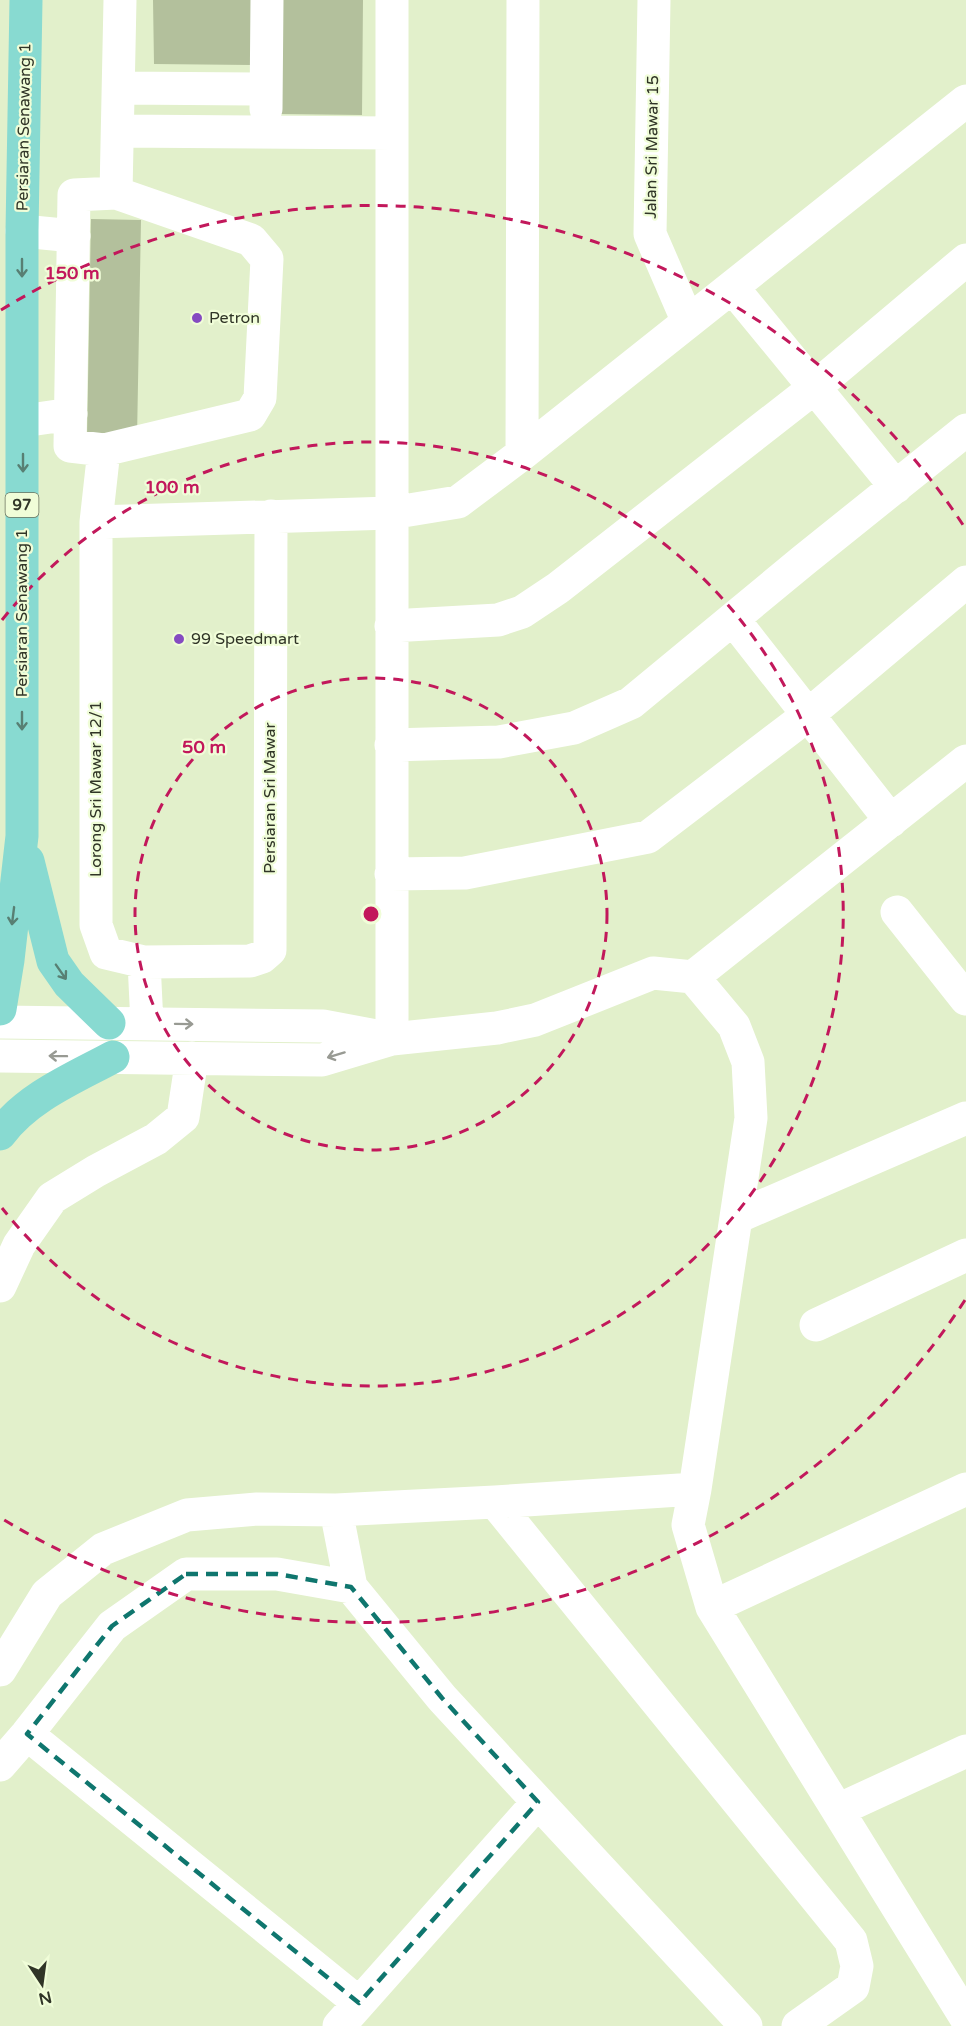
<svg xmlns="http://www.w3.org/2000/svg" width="966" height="2026" viewBox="0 0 966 2026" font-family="'Varela Round',sans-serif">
<rect width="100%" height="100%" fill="#e2f0cb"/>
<path fill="#b3c09c" d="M153,0H252L251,65L154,64Z
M281,0H363L362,115L281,114Z
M91,219L141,220L137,438L87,437Z"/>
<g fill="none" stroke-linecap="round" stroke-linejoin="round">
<path stroke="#fff" stroke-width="33" d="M120,0L116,193L74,195L70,446L104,450L96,522V925L106,953L144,962L147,1024
M392,0V1039
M654,0L650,234L688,322
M119,88L266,89
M266,109L267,0
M118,131L392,133
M22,231L74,236
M732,287L896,487
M23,421L71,414
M104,450L250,415L260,398L267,259L251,240L116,193
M522,454L523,0
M96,522L391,513L458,502L522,454L966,101
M733,619L891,821
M391,626L498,620L522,612L558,588L814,388L966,260
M391,745L499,742L574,728L631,703L804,560L966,430
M391,874L465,873L648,837L808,715L966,582
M897,912L966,999
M144,962L250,961L262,957L270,950L271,516
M693,977L966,761
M0,1022L323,1026L387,1038
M0,1056L322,1060L392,1039L497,1028L535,1020L653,973L693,977L734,1026L748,1062L751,1118L695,1489L688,1525L712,1607L966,2018
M737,1217L966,1118
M0,1286L19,1245L52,1198L96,1171L156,1139L183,1117L192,1058
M816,1325L966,1255
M495,1502L851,1941L857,1966L853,1987L798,2026
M336,1510L351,1587L442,1698L538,1802L339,2026
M712,1607L966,1489
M0,1670L47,1594L103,1549L187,1515L257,1509L336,1510L495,1502L695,1489
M27,1734L112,1626L186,1574H277L351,1587
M0,1765L27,1734L359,2003
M538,1802L746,2026
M838,1810L966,1751"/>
<path stroke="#88dad1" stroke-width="33" d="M28,861L53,961L69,984L109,1023
M0,1009L8,960L22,836V231L26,0
M0,1134C28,1097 72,1079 113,1057"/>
</g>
<defs><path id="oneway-shaft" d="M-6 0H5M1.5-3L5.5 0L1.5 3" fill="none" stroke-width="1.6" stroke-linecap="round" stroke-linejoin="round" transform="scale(1.5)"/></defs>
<g stroke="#587f73">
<use href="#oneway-shaft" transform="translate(22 268) rotate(90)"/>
<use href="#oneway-shaft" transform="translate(23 463) rotate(90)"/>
<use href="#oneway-shaft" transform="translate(22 721) rotate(90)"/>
<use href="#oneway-shaft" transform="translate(13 916) rotate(97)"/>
<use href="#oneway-shaft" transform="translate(61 972) rotate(55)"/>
</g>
<g stroke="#989a93">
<use href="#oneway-shaft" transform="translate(184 1024) rotate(1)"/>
<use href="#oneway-shaft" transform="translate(336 1055) rotate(163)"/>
<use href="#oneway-shaft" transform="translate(58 1056) rotate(-179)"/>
</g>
<path fill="none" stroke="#0f766e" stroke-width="4.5" stroke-dasharray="12 8" stroke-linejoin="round" d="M186,1574H277L351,1587L442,1698L538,1802L359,2003L27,1734L112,1626Z"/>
<g fill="none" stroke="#c2185b" stroke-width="3" stroke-dasharray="10 8">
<circle cx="371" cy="914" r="236"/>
<path d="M2 620A472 472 0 1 1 2 1208"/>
<path d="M965 1300A708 708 0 0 1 1 1518M1 310A708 708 0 0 1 965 528"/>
</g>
<g fill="#854bc1" stroke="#f0fdd8" stroke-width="2">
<circle cx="197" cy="318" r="6"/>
<circle cx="179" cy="639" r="6"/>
</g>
<g text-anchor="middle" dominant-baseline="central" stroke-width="4.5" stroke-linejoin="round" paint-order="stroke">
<rect fill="#f0fdd8" stroke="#6a715c" stroke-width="1.5" x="5.5" y="493" width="33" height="24" rx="4.5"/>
<g font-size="15" font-weight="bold" fill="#303527">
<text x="22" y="505">97</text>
</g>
<g font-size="16" fill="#303527" stroke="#f0fdd8">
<text transform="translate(24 127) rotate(-89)">Persiaran Senawang 1</text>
<text transform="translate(652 147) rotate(-89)">Jalan Sri Mawar 15</text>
<text transform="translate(22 613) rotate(-90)">Persiaran Senawang 1</text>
<text transform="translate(96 789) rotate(-90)">Lorong Sri Mawar 12/1</text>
<text transform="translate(270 798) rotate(-90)">Persiaran Sri Mawar</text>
</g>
<g font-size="16" fill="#303527" stroke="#f0fdd8" text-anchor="start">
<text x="209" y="318">Petron</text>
<text x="191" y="639">99 Speedmart</text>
</g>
</g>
<circle cx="371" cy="914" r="9" fill="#c2185b" stroke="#f0fdd8" stroke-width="3"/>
<g font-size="18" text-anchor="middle" font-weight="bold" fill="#c2185b" stroke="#f0fdd8" stroke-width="4.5" stroke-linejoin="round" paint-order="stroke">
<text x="72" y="279">150 m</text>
<text x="172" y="493">100 m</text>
<text x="204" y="753">50 m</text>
</g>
<g transform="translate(42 1984) rotate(167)" stroke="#f0fdd8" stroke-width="4.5" paint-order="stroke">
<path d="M0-4.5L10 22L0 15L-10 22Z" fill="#303527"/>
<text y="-9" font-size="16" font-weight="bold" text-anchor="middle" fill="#303527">N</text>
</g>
</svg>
